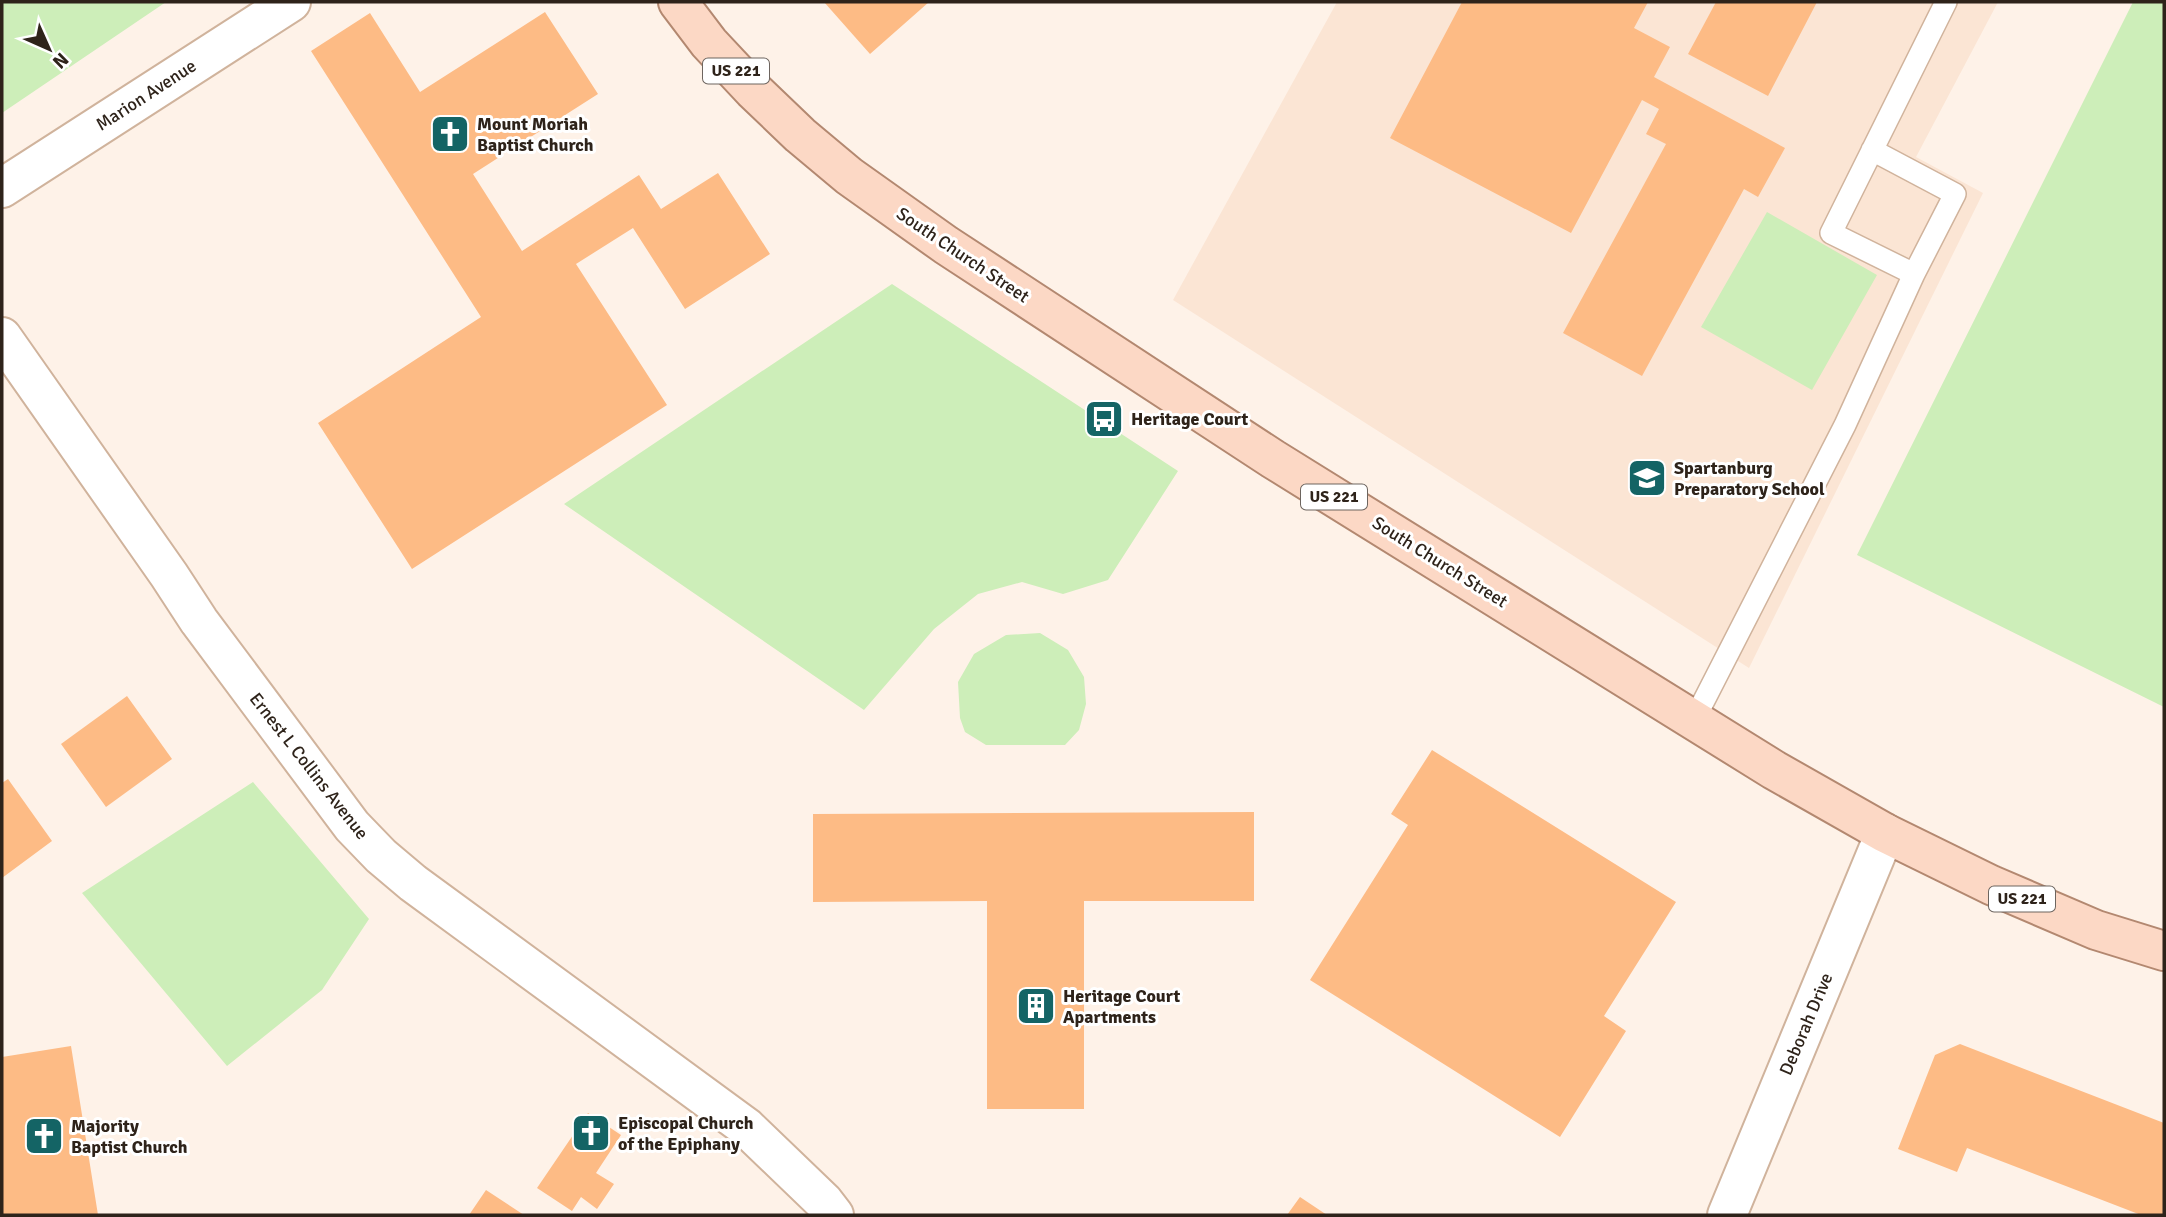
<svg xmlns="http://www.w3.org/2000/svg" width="2166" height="1217" viewBox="0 0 2166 1217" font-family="Signika,sans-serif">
<rect width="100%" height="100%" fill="#fef2e8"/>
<path fill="#fbe5d4" d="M1337,2H1998L1916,157L1983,193L1749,668L1173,300Z"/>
<path fill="#cdeeb9" d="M2,2H166L2,113Z
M2133,2H2164V707L1857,555Z
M1767,212L1877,275L1812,390L1701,327Z
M892,284L1178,471L1108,580L1063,594L1022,582L978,594L934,629L864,710L564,504Z
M1040,633L1068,650L1084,677L1086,704L1079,730L1065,745H986L965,732L960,718L958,682L974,654L1006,635Z
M253,782L369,919L322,990L227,1066L82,893Z"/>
<path fill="#fdbb85" d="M824,2H929L870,54Z
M1462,2H1648L1634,28L1670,47L1654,77L1785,148L1758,197L1744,189L1642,376L1563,333L1666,144L1646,134L1659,109L1642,100L1571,233L1390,138Z
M1716,2H1817L1768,96L1688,54Z
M545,12L598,94L473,174L522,251L639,175L661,209L718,173L770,254L685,309L633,228L576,264L667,405L412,569L318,423L481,317L311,51L370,13L420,92Z
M127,696L172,759L106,807L61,744Z
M1432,750L1676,902L1604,1016L1626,1031L1560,1137L1310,980L1408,825L1391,814Z
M8,779L52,841L2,878V783Z
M1254,812V901H1084V1109H987V901L813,902V814Z
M1960,1044L2164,1123V1215H2141L1967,1148L1957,1172L1898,1149L1935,1055Z
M71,1046L98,1215H2V1057Z
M588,1113L621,1135L596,1173L614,1184L597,1209L581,1197L572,1211L537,1188Z
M486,1190L524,1215H469Z
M1300,1197L1327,1215H1287Z"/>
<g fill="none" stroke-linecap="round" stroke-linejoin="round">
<g stroke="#d0b39c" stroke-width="24">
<path id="service" d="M1914,274L1831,233L1946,2
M1694,720L1845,425L1914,274L1955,194L1872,150"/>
</g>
<g stroke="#d0b39c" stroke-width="42">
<path id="minor" d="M2,188L291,2
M2,337L169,575L199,621L352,826L381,856L413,883L746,1127L824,1202L834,1215
M1727,1215L1885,833"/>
</g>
<g stroke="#b38870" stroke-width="42">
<path id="primary" d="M678,2L709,43L753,90L800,135L849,176L946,245L1273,459L1774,770L1885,833L1991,885L2096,930L2164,951"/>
</g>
<use href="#service" stroke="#fff" stroke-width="21"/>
<use href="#minor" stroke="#fff" stroke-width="38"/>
<use href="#primary" stroke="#fcd8c5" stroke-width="38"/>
</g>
<defs>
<g id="church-square" transform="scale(2.0125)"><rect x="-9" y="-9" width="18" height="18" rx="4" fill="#146465" stroke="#fff"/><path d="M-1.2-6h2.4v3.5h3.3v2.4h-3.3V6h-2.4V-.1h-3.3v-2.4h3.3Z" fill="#fff"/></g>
<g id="bus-square" transform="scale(2.0125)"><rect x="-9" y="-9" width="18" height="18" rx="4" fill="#146465" stroke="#fff"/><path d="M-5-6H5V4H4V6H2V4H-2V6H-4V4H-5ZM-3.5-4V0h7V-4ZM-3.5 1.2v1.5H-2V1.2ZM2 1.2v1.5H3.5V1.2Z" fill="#fff"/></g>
<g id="school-square" transform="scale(2.0125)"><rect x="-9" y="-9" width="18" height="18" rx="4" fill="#146465" stroke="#fff"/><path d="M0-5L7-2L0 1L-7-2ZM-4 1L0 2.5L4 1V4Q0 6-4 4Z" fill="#fff"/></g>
<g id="building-square" transform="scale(2.0125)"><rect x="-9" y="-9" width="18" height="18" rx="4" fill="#146465" stroke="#fff"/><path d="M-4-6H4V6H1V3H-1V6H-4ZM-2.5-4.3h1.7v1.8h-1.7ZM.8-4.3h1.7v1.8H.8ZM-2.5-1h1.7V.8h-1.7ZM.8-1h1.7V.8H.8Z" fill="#fff"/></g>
</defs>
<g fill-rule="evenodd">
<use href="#church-square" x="450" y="134"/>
<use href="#bus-square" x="1104" y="419"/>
<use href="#school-square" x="1647" y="478"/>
<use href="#building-square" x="1036" y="1006"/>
<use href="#church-square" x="591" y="1133"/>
<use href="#church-square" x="44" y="1136"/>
</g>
<g text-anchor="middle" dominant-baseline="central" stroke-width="6" stroke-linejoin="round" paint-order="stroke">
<g fill="#fff" stroke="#6d655f" stroke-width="2">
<rect x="703" y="58.5" width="66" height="25" rx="5"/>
<rect x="1301" y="484.5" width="66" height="25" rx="5"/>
<rect x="1989" y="886.5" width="66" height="25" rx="5"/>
</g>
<g font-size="16" font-weight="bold" fill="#2e231a">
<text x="736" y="71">US 221</text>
<text x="1334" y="497">US 221</text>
<text x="2022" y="899">US 221</text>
</g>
<g font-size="18" fill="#2e231a" stroke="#fff">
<text transform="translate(146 95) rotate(-33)">Marion Avenue</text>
<text transform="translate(963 255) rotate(34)">South Church Street</text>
<text transform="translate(1440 562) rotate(32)">South Church Street</text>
<text transform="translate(309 766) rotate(52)">Ernest L Collins Avenue</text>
<text transform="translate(1806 1024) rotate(-67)">Deborah Drive</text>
</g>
<g font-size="18" font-weight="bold" fill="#2e231a" stroke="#fff" text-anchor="start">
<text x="477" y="124">Mount Moriah<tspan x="477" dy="21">Baptist Church</tspan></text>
<text x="1131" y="419">Heritage Court</text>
<text x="1674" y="468">Spartanburg<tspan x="1674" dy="21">Preparatory School</tspan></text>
<text x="1063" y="996">Heritage Court<tspan x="1063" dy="21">Apartments</tspan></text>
<text x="618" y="1123">Episcopal Church<tspan x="618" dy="21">of the Epiphany</tspan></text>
<text x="71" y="1126">Majority<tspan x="71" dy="21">Baptist Church</tspan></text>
</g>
</g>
<rect width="2166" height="1217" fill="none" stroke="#2e231a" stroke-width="7"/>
<g transform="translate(49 49) rotate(135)" stroke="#ffffff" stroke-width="5" paint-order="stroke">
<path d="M0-5L12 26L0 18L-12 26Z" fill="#2e231a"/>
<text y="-10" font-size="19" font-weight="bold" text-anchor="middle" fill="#2e231a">N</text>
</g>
</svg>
